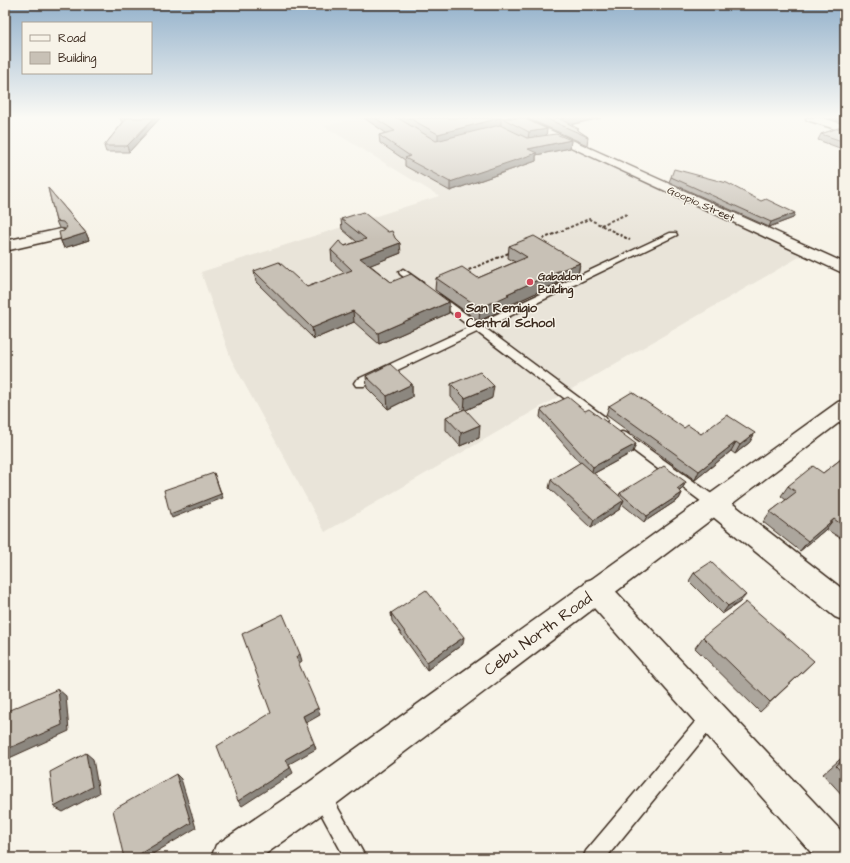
<svg xmlns="http://www.w3.org/2000/svg" width="850" height="863" viewBox="0 0 850 863" font-family="'Architects Daughter',sans-serif">
<rect width="100%" height="100%" fill="#f7f3e8"/>
<filter id="ink" filterUnits="userSpaceOnUse"><feTurbulence type="fractalNoise" baseFrequency=".025" numOctaves="2"/><feDisplacementMap in="SourceGraphic" scale="8" xChannelSelector="R" yChannelSelector="G"/><feConvolveMatrix kernelMatrix="1 2 1 2 8 2 1 2 1" color-interpolation-filters="sRGB"/></filter>
<g filter="url(#ink)">
<path fill="#e9e4d9" d="M360,118H508L576,150L806,253L325,532L231,359L201,272L439,196L324,126Z"/>
<g fill="none" stroke-linecap="round" stroke-linejoin="round">
<g stroke="#3b2a1e" stroke-width="3">
<path id="service" d="M670,233H676L677,235L485,328L605,417L607,420L605,423H597L477,332L364,386H356L354,383L356,380L470,327L434,299V295H440L478,323Z
M403,269L423,283V287H417L400,274L399,272Z
M622,432L626,433L720,500L722,504L720,508L715,509L710,508L618,439L616,436L618,433Z
M711,707L717,710L720,716L717,722L606,858H583L586,851L705,710Z
M321,788L328,790L366,858H345L312,797L314,790Z"/>
</g>
<g stroke="#3b2a1e" stroke-width="3">
<path id="minor" d="M508,118H523L845,263V274Z
M61,229L66,231L69,234L66,237L5,251V241Z
M715,494L724,497L845,591V621L835,617L706,511L703,504L706,497Z
M596,578L606,581L845,835V858H816L586,599L582,590L586,581Z"/>
</g>
<g stroke="#3b2a1e" stroke-width="3">
<path id="secondary" d="M845,400V418L332,807L260,858H211L216,845L308,783L838,402Z"/>
</g>
<g stroke="#3b2a1e" stroke-width="3">
<path id="trunk" d="M806,118H823L845,125V132L807,120Z"/>
</g>
<path stroke="#3b2a1e" stroke-width="2" stroke-dasharray="3 2" stroke-linecap="butt" d="M601,225L627,214
M538,241L589,219L630,240
M464,272L511,252"/>
<use href="#service" fill="#f7f3e8" fill-rule="evenodd"/>
<use href="#minor" fill="#f7f3e8" fill-rule="evenodd"/>
<use href="#secondary" fill="#f7f3e8" fill-rule="evenodd"/>
<use href="#trunk" fill="#f7f3e8" fill-rule="evenodd"/>
</g>
<path fill="#aca69d" stroke="#3b2a1e" d="M120,118H160L129,152H106L104,146L124,121H121Z
M364,118H523L547,129L546,135L571,140L570,148L536,155V161L450,191L405,166V160L380,143L379,135L386,133Z
M527,118H601L570,125L588,137L587,145Z
M829,118H845L836,121Z
M845,126V150L818,140L821,134Z
M671,177L793,218L769,227L669,182Z
M48,188L86,233L89,240L64,248L61,241L64,231L65,229L59,228L56,221Z
M341,219L401,253L370,265L391,282L449,302V313L379,344L354,322L314,339L256,282L254,271L307,287L345,273L332,261L331,250L357,242L342,229Z
M509,246L580,263L578,275L551,286L508,306L507,308L479,321L435,290L436,278H478L515,262L508,258Z
M366,376L412,384V397L388,409L367,388Z
M451,384L492,398L466,410L479,438L460,446L446,430V417L463,410L451,397Z
M609,406L684,428L701,434L750,442L735,454L731,451L695,480L606,415Z
M541,410L633,452L593,474L619,496L620,493L686,482L682,489L680,491L682,493L679,499L644,522L622,504L620,509L591,528L549,488L551,480L580,463L540,417Z
M845,456V534L840,538L826,529L800,551L763,522L770,512L786,500L781,496L788,486L823,473Z
M694,573L740,602L722,614L689,581Z
M391,613L463,644L427,670L392,621Z
M703,637L814,661L760,712L695,648Z
M845,755V798L823,774Z
M720,851L725,858H710L713,856Z"/>
<path fill="#8c877f" stroke="#3b2a1e" d="M154,118H160L129,152L127,146Z
M500,118H501V126L438,142V134Z
M565,118H601L563,126L560,119Z
M838,118H845L836,121Z
M547,129L546,137L528,139L529,132Z
M571,140L570,148L536,155V161L450,191V182L528,149Z
M795,213L793,218L769,227L771,222Z
M86,233L89,240L64,248L61,241Z
M400,243L401,253L361,269L360,258Z
M580,263L578,275L551,286L508,306L507,308L479,321L480,308L507,294L553,273Z
M449,302V313L379,344L378,333Z
M353,311L354,322L314,339L312,328Z
M412,384V397L388,409L387,396Z
M494,386L492,398L464,411L465,398Z
M480,425L479,438L460,446L461,433Z
M755,433L750,442L735,454L740,445Z
M736,442L731,451L695,480L699,471Z
M636,444L633,452L591,475L593,467Z
M214,473L223,498L172,518L170,514Z
M686,482L682,489L674,495L677,489Z
M682,493L679,499L644,522L647,516Z
M624,500L620,509L591,528L594,520Z
M834,519L826,529L800,551L808,541Z
M746,595L740,602L722,614L728,606Z
M464,637L463,644L427,670V662Z
M300,654L302,661L298,664L296,657Z
M58,689L66,696L69,731L5,760V750Z
M318,708L320,715L306,723L303,716Z
M314,743L316,749L289,764L293,773L242,806L238,801L286,759Z
M86,753L93,759L99,793L63,812L54,807Z
M176,774L181,779L196,828L146,858H133Z"/>
<path fill="#c8c1b6" stroke="#3b2a1e" d="M127,118H154L127,146H104Z
M375,118H398L436,141L500,125L527,138L556,134L571,140L528,149L537,153L450,182L405,158L410,156L379,135L395,131Z
M409,118H500L438,134Z
M502,118H523L547,129L529,132Z
M545,118H565L560,119L579,129H576L588,137Z
M844,126H845V142L821,134Z
M674,169L727,183L761,201L766,199L795,213L771,222L671,177Z
M48,188L86,233L61,241L59,232L64,231L67,227L63,222L56,221Z
M363,212L388,232L392,231L395,238L400,243L360,258L391,282L411,274L449,302L378,333L353,311L312,328L254,271L279,262L307,287L352,270L331,250L339,241L345,246L366,239L341,219Z
M534,236L580,263L553,273L507,294L509,295L480,308L436,278L462,267L478,278L527,257L509,246Z
M390,364L412,384L387,396L366,376Z
M480,372L494,386L465,398L451,384Z
M632,392L684,428L688,425L701,434L727,415L755,433L740,445L736,442L699,471L609,406Z
M568,397L585,411L589,409L636,444L593,467L541,410Z
M465,409L480,425L461,433L446,417Z
M845,456V527L834,519L808,541L770,512L796,492L788,486L813,466L823,473Z
M581,462L624,500L594,520L551,480Z
M664,466L686,482L677,489L682,493L647,516L620,493Z
M214,473L221,494L170,514L164,490Z
M711,562L746,595L728,606L694,573Z
M426,590L464,637L427,662L391,613Z
M746,602L814,661L770,702L703,637Z
M283,614L300,654L296,657L318,708L303,716L314,743L286,759L290,768L238,801L217,746L271,713L242,634Z
M58,689L62,725L5,750V712Z
M86,753L92,787L54,807L50,772Z
M845,758V776L836,766Z
M176,774L191,823L133,858H124L113,810Z
M720,851L725,858H713Z"/>
</g>
<linearGradient id="sky" x2="0" y2="1"><stop stop-color="#93b1cb"/><stop offset="0.49" stop-color="#fbfaf5"/><stop offset="1" stop-color="#fbfaf5" stop-opacity="0"/></linearGradient>
<rect width="850" height="239" fill="url(#sky)"/>
<g fill="#d1495b" stroke="#f7f3e8" stroke-width="1.5">
<circle cx="530" cy="282" r="4"/>
<circle cx="458" cy="315" r="4"/>
</g>
<g text-anchor="middle" dominant-baseline="central" stroke-width="3" stroke-linejoin="round" paint-order="stroke">
<g font-size="11" fill="#3b2a1e" stroke="#f7f3e8">
<text transform="translate(701 204) rotate(24)">Goopio Street</text>
</g>
<g font-size="11" font-weight="bold" fill="#3b2a1e" stroke="#f7f3e8" text-anchor="start">
<text x="538" y="276">Gabaldon<tspan x="538" dy="13">Building</tspan></text>
</g>
<g font-size="13" font-weight="bold" fill="#3b2a1e" stroke="#f7f3e8" text-anchor="start">
<text x="466" y="308">San Remigio<tspan x="466" dy="15">Central School</tspan></text>
</g>
<g font-size="16" fill="#3b2a1e" stroke="#f7f3e8">
<text transform="translate(538 634) rotate(-36)">Cebu North Road</text>
</g>
</g>
<rect width="850" height="863" fill="none" stroke="#f7f3e8" stroke-width="20"/>
<rect x="10" y="10" width="830" height="843" fill="none" stroke="#3b2a1e" stroke-width="1.5" filter="url(#ink)"/>
<rect x="22" y="22" width="130" height="52" fill="#f7f3e8" stroke="#aca397"/>
<rect x="30" y="35" width="20" height="6" fill="#f7f3e8" stroke="#aca397"/>
<text x="58" y="42" font-size="12" fill="#3b2a1e">Road</text>
<rect x="30" y="52" width="20" height="12" fill="#c8c1b6" stroke="#aca397"/>
<text x="58" y="62" font-size="12" fill="#3b2a1e">Building</text>
</svg>
